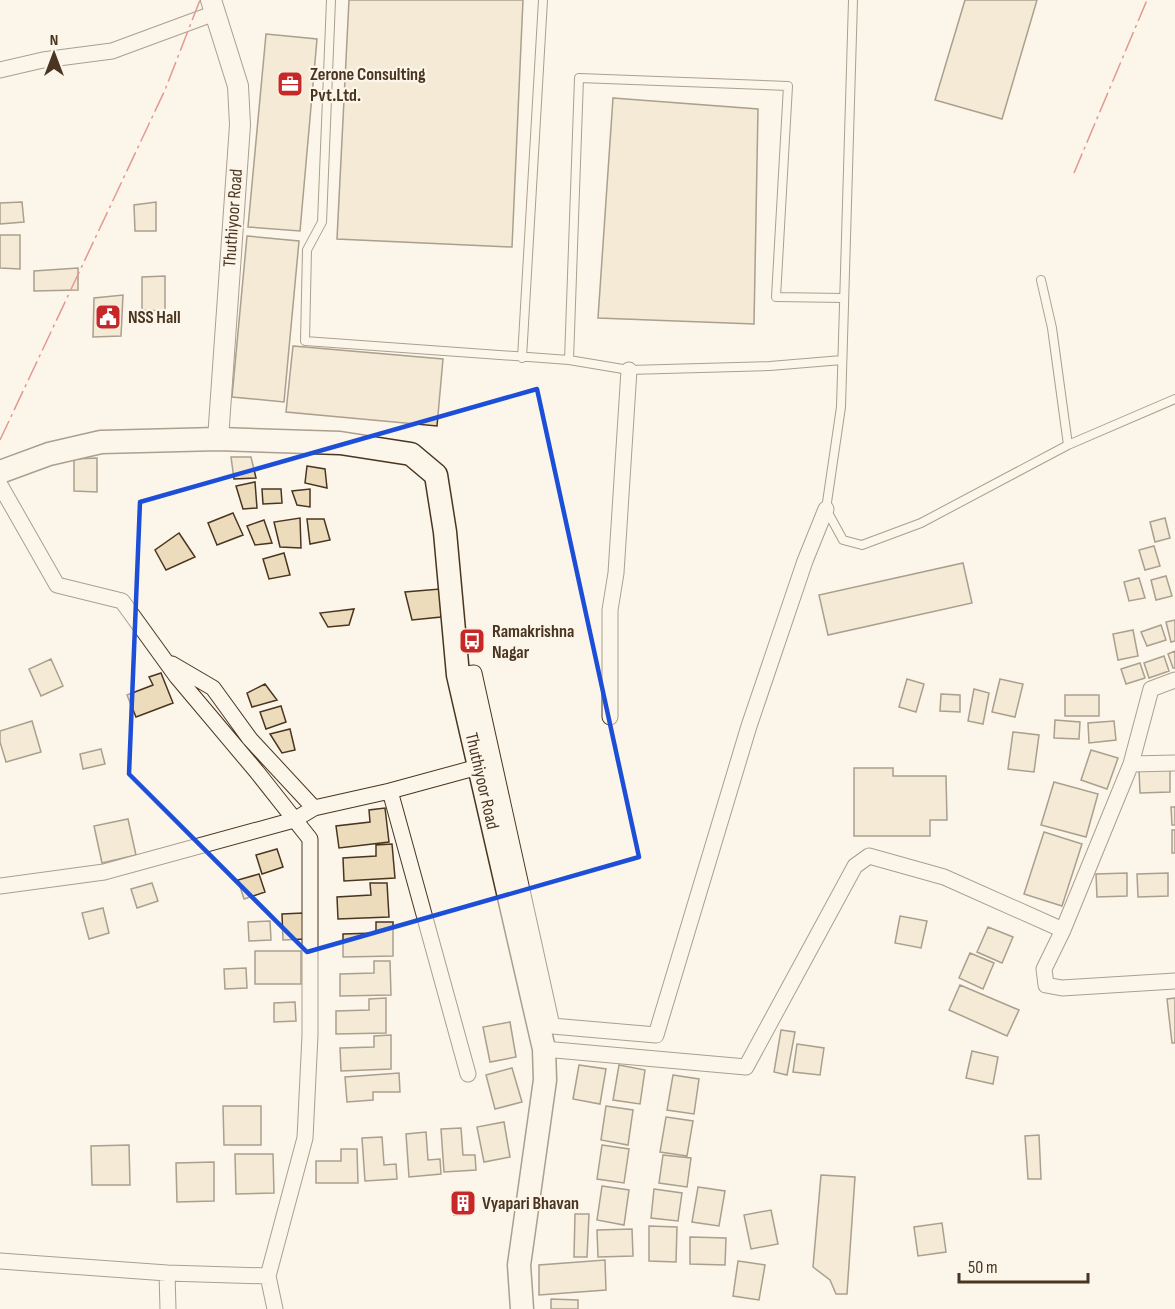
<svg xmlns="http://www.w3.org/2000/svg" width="1175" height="1309" viewBox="0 0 1175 1309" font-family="'Sofia Sans Condensed',sans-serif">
<rect width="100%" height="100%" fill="#fbf6e9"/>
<path fill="#ecdcbc" stroke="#4a3520" stroke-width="1.5" d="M349,0H523L512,247L337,239Z
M965,0H1037L1002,119L935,100Z
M266,34L317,39L300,231L248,227Z
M613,98L758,109L754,324L598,318Z
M22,202L24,222L0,224V203Z
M156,202V231H135L134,205Z
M0,235H20V269L0,268Z
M247,236L299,241L284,402L232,397Z
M78,268V290L34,291V271Z
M165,276V311L142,310V277Z
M123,295L121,336L93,337L94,298Z
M293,346L443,359L437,426L286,412Z
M231,457H251L256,478L234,479Z
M97,458V492L74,491V459Z
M307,466L325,469L327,488L305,483Z
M255,482L257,508L243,509L236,486Z
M262,489H281L282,503L263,504Z
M310,489V507L297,505L292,491Z
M233,513L243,535L217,545L208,523Z
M300,518L301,548L280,547L274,522Z
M1165,518L1170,538L1155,542L1150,522Z
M307,519H324L330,540L310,544Z
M264,520L272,543L255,545L247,526Z
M179,533L195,557L166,570L155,550Z
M1154,546L1160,566L1145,570L1139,550Z
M284,553L290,575L269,579L263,559Z
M963,563L972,603L828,635L819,595Z
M1166,576L1172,596L1156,600L1151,580Z
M1139,578L1145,598L1129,601L1124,582Z
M440,589L441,617L412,620L405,592Z
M354,609L349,625L328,627L320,613Z
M1175,620V641L1171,642L1166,622Z
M1161,625L1166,640L1147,646L1141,632Z
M1133,630L1138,656L1118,660L1113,634Z
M1175,651V668H1173L1168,654Z
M1164,656L1169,671L1149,678L1144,663Z
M51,659L63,686L41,696L29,669Z
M1140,663L1145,678L1126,684L1121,669Z
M161,673L173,703L136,717L127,695L153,685L149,677Z
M907,679L924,684L916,712L899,707Z
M1000,679L1023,684L1015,717L992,712Z
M265,684L277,700L252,707L247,693Z
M974,689L989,693L983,724L968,721Z
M941,694L960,695V712L940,711Z
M1065,695H1099V716H1065Z
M281,706L286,722L266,729L260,712Z
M1055,720L1080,722L1079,739L1054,738Z
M32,721L41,752L6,762L0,742V731Z
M1114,721L1116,740L1089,743L1088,723Z
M290,729L295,750L282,753L270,734Z
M1013,732L1039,735L1034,772L1008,769Z
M101,749L105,764L83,769L80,754Z
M1091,750L1118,758L1107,789L1081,780Z
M854,768H893V776H946L947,820H930V836H854Z
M1170,769V792L1140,793L1139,770Z
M1054,782L1098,794L1086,837L1041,825Z
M1171,807H1175V825H1172Z
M385,808L389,842L339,848L336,826L370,822L369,810Z
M128,819L136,855L102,863L94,826Z
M1172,830H1175V853H1172Z
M1044,832L1082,844L1062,906L1024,894Z
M392,844L395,878L344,881L343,858L376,856V845Z
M277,849L283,867L262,874L256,855Z
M1127,873V896L1097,897L1096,874Z
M1168,873V896L1138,897L1137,874Z
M259,874L265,892L244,899L238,880Z
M152,883L158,901L137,908L131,889Z
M370,883H387L389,917L338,919L337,897L371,895Z
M103,908L109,933L89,939L82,913Z
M303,913L304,939L283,940L282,914Z
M900,916L927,921L921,948L895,943Z
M270,921L271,940L249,941L248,922Z
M376,922H393V956L343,957V934L376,933Z
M988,927L1013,937L1002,963L977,952Z
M255,951H301V984H255Z
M970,953L994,963L983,989L959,978Z
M374,961H390L391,995L340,996V974L374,973Z
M246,968L247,988L225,989L224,969Z
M960,985L1019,1010L1007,1036L949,1010Z
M386,998V1033L336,1034V1011L369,1010V999Z
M1175,998V1043H1172L1167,999Z
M295,1002L296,1021L274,1022V1003Z
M510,1022L516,1057L490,1062L483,1027Z
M781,1030L795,1032L787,1075L774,1072Z
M391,1035V1069L341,1071L340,1048L374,1047V1036Z
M797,1044L824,1048L820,1075L793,1072Z
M972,1051L998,1057L993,1084L966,1078Z
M579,1065L606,1069L600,1104L573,1099Z
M619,1065L645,1070L640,1104L613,1100Z
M512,1068L522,1102L495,1109L486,1075Z
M399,1073L400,1092H373V1100L347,1102L345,1077Z
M673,1075L699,1079L694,1114L667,1110Z
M223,1106H261V1145H224Z
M606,1106L633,1110L628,1145L601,1140Z
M666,1117L693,1121L687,1156L660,1152Z
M504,1122L510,1157L484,1162L477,1127Z
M461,1128L463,1155H475L476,1170L444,1172L441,1129Z
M426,1132L428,1160L440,1159L441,1174L409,1177L406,1134Z
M1039,1135L1041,1179H1028L1025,1136Z
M382,1137L384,1165L396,1164L397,1179L365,1181L362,1138Z
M129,1145L130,1185H92L91,1146Z
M602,1145L629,1149L624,1183L597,1179Z
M341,1149H357L358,1183H316V1161H341Z
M235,1154H273L274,1193L236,1194Z
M663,1155L691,1158L687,1187L659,1183Z
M214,1162V1201L177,1202L176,1163Z
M821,1175L855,1177L847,1294H836L830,1280L813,1267Z
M602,1186L629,1190L624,1225L597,1220Z
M698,1187L725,1191L719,1226L692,1222Z
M654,1189L682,1193L678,1221L651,1218Z
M453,1192H471L472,1214L454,1215Z
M771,1210L778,1244L751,1249L744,1215Z
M575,1214H589L587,1257H574Z
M942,1223L946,1252L918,1256L914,1227Z
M649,1226L677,1227L676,1262L649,1261Z
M632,1229L633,1256L598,1257L597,1230Z
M690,1237L726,1238L725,1265L690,1264Z
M605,1260L606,1290L539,1295V1265Z
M738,1261L765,1265L759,1300L733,1296Z
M551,1299L578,1300V1309H551Z"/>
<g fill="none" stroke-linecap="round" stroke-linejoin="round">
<g stroke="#4a3520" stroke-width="10">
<path id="service" d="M331,0L322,222L307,250L305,341L569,360L629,370L770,366L842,360
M853,0L841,407L826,509L843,540L862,545L921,523L1068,445L1175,399
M1041,280L1052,328L1068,445
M522,358L543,0
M569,360L579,78L788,86L776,297L844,298"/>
</g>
<g stroke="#4a3520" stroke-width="17">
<path id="minor" d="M0,70L43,60L112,51L215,13
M0,485L57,585L122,601L177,677L257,772L310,839V1035L305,1138L268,1276L167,1273L168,1309
M172,664L213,688L250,739L314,808
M458,675L474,673L552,1026L656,1035L749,726L805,561L826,509
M610,717V610L616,573L629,370
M1131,764L1151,689L1175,680
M390,791L468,1074
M0,886L104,872L294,820L314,808L390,791L478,767
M1063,930L1044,969L1046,985L1062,988L1175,981
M544,1049L746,1067L855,866L869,856L944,877L1063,930L1131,764L1175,763
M0,1261L167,1273
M268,1276L275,1309"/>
</g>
<g stroke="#4a3520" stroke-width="22">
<path id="tertiary" d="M211,0L238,86L240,125L218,439"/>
</g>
<g stroke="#4a3520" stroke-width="25">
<path id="secondary" d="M0,472L49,454L101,442L218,439L340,443L411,454L436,475L445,532L458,675L544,1049L545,1080L519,1265L522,1309"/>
</g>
<use href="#service" stroke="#fbf6e9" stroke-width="8"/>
<use href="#minor" stroke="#fbf6e9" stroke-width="15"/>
<use href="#tertiary" stroke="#fbf6e9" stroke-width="20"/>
<use href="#secondary" stroke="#fbf6e9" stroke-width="22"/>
<path stroke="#c62828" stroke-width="1.5" stroke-dasharray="21 4.5 3 4.5" stroke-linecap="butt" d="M1074,173L1147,0
M0,440L165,90L200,0"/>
</g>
<path d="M0 0H1175V1309H0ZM537,389L639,857L307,952L129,774L140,502Z" fill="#fbf6e9" fill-opacity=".55" fill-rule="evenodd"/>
<path fill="none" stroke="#1d4ed8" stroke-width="4.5" stroke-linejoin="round" d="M537,389L639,857L307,952L129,774L140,502Z"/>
<defs>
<g id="office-square" transform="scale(1.35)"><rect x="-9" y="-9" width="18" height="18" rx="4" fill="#c62828" stroke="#fbf6e9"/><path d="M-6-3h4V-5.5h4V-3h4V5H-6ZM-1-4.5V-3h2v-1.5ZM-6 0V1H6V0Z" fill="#fff"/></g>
<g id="civic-square" transform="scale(1.35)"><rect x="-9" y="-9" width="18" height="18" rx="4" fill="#c62828" stroke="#fbf6e9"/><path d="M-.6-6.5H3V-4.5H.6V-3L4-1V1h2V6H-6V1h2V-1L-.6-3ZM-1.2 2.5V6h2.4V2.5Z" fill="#fff"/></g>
<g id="bus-square" transform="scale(1.35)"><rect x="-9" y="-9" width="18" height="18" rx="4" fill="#c62828" stroke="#fbf6e9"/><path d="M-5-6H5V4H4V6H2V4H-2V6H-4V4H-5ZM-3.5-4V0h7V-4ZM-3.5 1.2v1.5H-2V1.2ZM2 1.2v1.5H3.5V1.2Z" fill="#fff"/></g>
<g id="building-square" transform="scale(1.35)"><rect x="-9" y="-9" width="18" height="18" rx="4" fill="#c62828" stroke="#fbf6e9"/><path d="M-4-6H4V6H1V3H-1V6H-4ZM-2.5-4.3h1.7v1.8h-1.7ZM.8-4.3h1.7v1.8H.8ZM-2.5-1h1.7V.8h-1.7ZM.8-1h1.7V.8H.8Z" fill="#fff"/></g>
</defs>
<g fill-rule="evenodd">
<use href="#office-square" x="290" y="84"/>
<use href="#civic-square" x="108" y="317"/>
<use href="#bus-square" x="472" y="641"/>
<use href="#building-square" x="463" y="1203"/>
</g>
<g text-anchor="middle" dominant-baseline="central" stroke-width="4.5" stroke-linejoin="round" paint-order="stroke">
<g font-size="18" font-weight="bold" fill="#4a3520" stroke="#fbf6e9" text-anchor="start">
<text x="310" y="74">Zerone Consulting<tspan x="310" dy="21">Pvt.Ltd.</tspan></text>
<text x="128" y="317">NSS Hall</text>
<text x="492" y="631">Ramakrishna<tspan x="492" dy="21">Nagar</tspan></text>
<text x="482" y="1203">Vyapari Bhavan</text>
</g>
<g font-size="18" fill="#4a3520" stroke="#fbf6e9">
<text transform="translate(233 218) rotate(-86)">Thuthiyoor Road</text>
<text transform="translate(482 781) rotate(77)">Thuthiyoor Road</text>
</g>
</g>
<g transform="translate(54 54)" stroke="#fbf6e9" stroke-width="4.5" paint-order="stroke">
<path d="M0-4.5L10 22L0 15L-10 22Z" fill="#4a3520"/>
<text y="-9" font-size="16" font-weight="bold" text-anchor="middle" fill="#4a3520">N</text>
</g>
<path d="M959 1273v9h129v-9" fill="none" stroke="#4a3520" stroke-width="3"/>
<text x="968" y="1273" font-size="18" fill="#4a3520" stroke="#fbf6e9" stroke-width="4.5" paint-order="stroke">50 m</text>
</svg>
